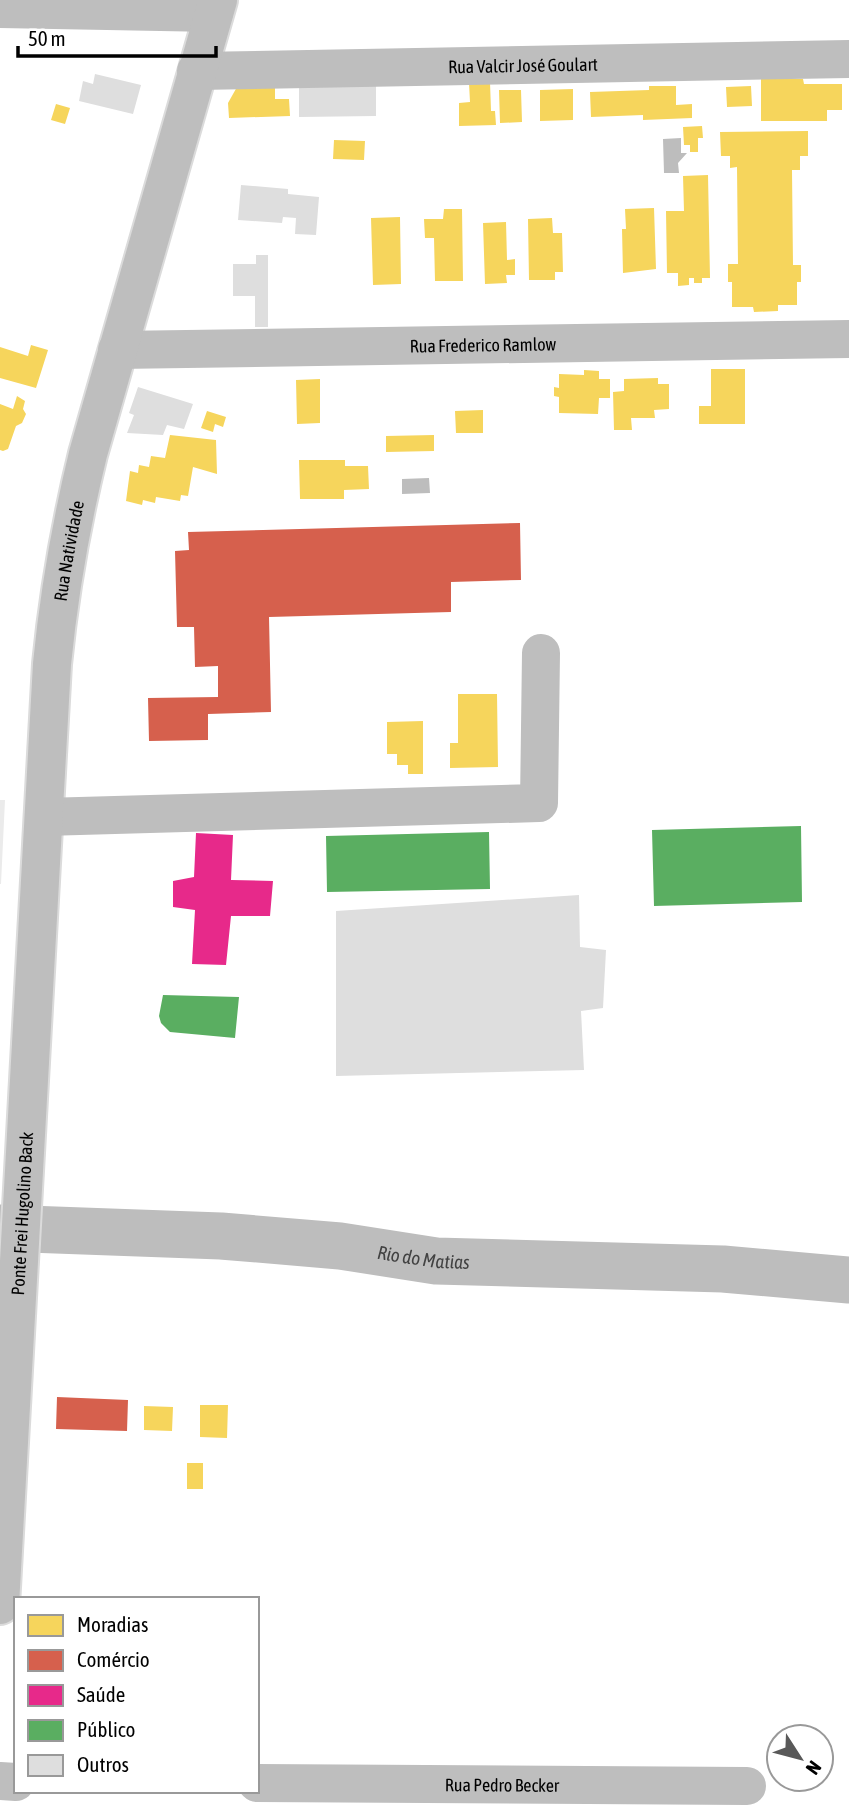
<svg xmlns="http://www.w3.org/2000/svg" width="849" height="1807" viewBox="0 0 849 1807" font-family="'Asap Condensed',sans-serif">
<rect width="100%" height="100%" fill="#fff"/>
<path fill="#ebebeb" d="M0,800H5L1,884H0Z"/>
<path fill="#bdbdbd" d="M681,138V153H687L678,163L679,173H664L663,139Z
M429,478L430,493L402,494V479Z"/>
<path fill="#f6d55c" d="M761,79H803L804,84H842V110H827V121H761Z
M490,82L491,111H495L496,125L459,126V103L470,102L469,83Z
M275,86V99H289L290,116L229,118L228,103L237,87Z
M649,86H676V105L692,104V118L643,120V115L591,117L590,92L649,90Z
M751,86L752,106L727,107L726,87Z
M573,89V120L540,121V90Z
M499,90H521L522,122L500,123Z
M56,104L70,108L65,124L51,120Z
M702,126L703,138H698V152H690V145H684L683,127Z
M808,131V156H800V170H792L793,265H801V282H797V305H778V311L754,312L753,307H732V282H728V264H738L737,167L730,168V156H721L720,132Z
M334,140L365,141L364,160L333,159Z
M708,175L710,278H702V283H694V278H689V285L678,286V273H667L666,211H684L683,176Z
M654,208L656,269L623,273L622,229H626L625,209Z
M444,209H462L463,281H435L434,238H425L424,219H443Z
M400,217L401,284L373,285L371,218Z
M552,218L553,233H562L563,272H555V280H529L528,219Z
M506,222L507,260L515,259V275H506L507,283L485,284L483,223Z
M31,345L48,350L36,388L0,378V347L28,356Z
M711,369H745V424H699V406H711Z
M584,370L599,371V379H610V398H599L598,414L559,413V397L554,396V387L559,388V374L584,375Z
M658,378V384H669V409L654,410L655,418H631L632,430H614L613,392L624,391V379Z
M320,379V423L297,424L296,380Z
M17,396L25,401L23,409L26,414L22,423L16,426L8,449L3,451L0,450V404L13,409Z
M483,410V433H456L455,411Z
M207,411L226,417L223,427L215,424L213,432L201,428Z
M170,435L216,440L217,474L193,467L188,496L181,495L180,501L156,497L155,503L143,500L142,505L126,501L130,471L138,473L139,465L149,467L151,456L165,458Z
M434,435V451L386,452V436Z
M299,460H345V466H368L369,489L344,490V499H300Z
M458,694H497L498,767L450,768V743H458Z
M423,721V774H408V765H397V754H387V722Z
M200,1405H228L227,1438L200,1437Z
M144,1406L173,1407L172,1431L144,1430Z
M187,1463H203V1489H187Z"/>
<path fill="#d6604d" d="M520,523L521,580L451,582V612L269,617L271,712L208,714V740L149,741L148,698L218,697V666L195,667L194,627H177L175,551L189,550L188,532Z
M57,1397L128,1400L127,1431L56,1429Z"/>
<path fill="#e7298a" d="M196,833L233,835L231,880L273,881L270,916H231L226,965L192,964L195,910L173,907V881L194,877Z"/>
<path fill="#5aae61" d="M801,826L802,902L654,906L652,830Z
M489,832L490,889L327,892L326,836Z
M163,995L239,997L235,1038L170,1032L161,1023L159,1016Z"/>
<g fill="none" stroke-linecap="round" stroke-linejoin="round">
<path stroke="#bdbdbd" stroke-width="47" id="s1" d="M0,1228L221,1236L340,1246L436,1261L723,1269L849,1280"/>
</g>
<path fill="#dedede" d="M95,74L141,85L133,114L79,101L83,81L93,84Z
M376,84V116L299,117V85Z
M241,185L288,189V194L319,197L316,235L295,234L296,218L283,217L282,223L238,220Z
M256,255H268V327H255V296H233V264H256Z
M138,387L193,404L184,429L167,425L163,435L127,433L134,415L129,413Z
M579,895L580,947L606,950L603,1008L581,1011L584,1070L336,1076V911Z"/>
<g fill="none" stroke-linecap="round" stroke-linejoin="round">
<g stroke="#dbdbdb" stroke-width="42">
<g id="major">
<path id="s5" d="M0,1605L52,664C59,593 71,524 88,454L218,0"/>
</g>
</g>
<g stroke="#bebebe" stroke-width="38">
<path d="M0,9L214,13"/>
<path id="s2" d="M196,71L849,59"/>
<path id="s3" d="M117,350L849,339"/>
<path d="M44,817L539,803L541,653"/>
<path d="M0,1781L16,1782"/>
<path id="s4" d="M257,1783L747,1786"/>
</g>
<use href="#major" stroke="#bebebe" stroke-width="38"/>
</g>
<g text-anchor="middle" dominant-baseline="central" stroke-width="7" stroke-linejoin="round" paint-order="stroke">
<g font-size="18" fill="#000" stroke="#fff">
<text stroke="none"><textPath href="#s2" startOffset="327">Rua Valcir José Goulart</textPath></text>
<text stroke="none"><textPath href="#s3" startOffset="366">Rua Frederico Ramlow</textPath></text>
<text stroke="none"><textPath href="#s5" startOffset="1057">Rua Natividade</textPath></text>
<text stroke="none"><textPath href="#s5" startOffset="392">Ponte Frei Hugolino Back</textPath></text>
<text stroke="none"><textPath href="#s4" startOffset="245">Rua Pedro Becker</textPath></text>
</g>
<g font-size="19" font-style="italic" fill="#424242" stroke="#fff">
<text stroke="none"><textPath href="#s1" startOffset="425">Rio do Matias</textPath></text>
</g>
</g>
<rect x="14" y="1597" width="245" height="196" fill="#ffffff" stroke="#999999" stroke-width="2"/>
<rect x="28" y="1615" width="35" height="21" fill="#f6d55c" stroke="#999999" stroke-width="2"/>
<text x="77" y="1632" font-size="21" fill="#000000">Moradias</text>
<rect x="28" y="1650" width="35" height="21" fill="#d6604d" stroke="#999999" stroke-width="2"/>
<text x="77" y="1667" font-size="21" fill="#000000">Comércio</text>
<rect x="28" y="1685" width="35" height="21" fill="#e7298a" stroke="#999999" stroke-width="2"/>
<text x="77" y="1702" font-size="21" fill="#000000">Saúde</text>
<rect x="28" y="1720" width="35" height="21" fill="#5aae61" stroke="#999999" stroke-width="2"/>
<text x="77" y="1737" font-size="21" fill="#000000">Público</text>
<rect x="28" y="1755" width="35" height="21" fill="#dedede" stroke="#999999" stroke-width="2"/>
<text x="77" y="1772" font-size="21" fill="#000000">Outros</text>
<g transform="translate(800 1758) rotate(126)"><circle r="33" fill="#ffffff" stroke="#999999" stroke-width="2"/>
<path d="M0-5L12 26L0 18L-12 26Z" fill="#595959"/>
<text y="-10" font-size="19" font-weight="bold" text-anchor="middle" fill="#000000">N</text>
</g>
<path d="M18 46v10h198v-10" fill="none" stroke="#000000" stroke-width="3.5"/>
<text x="28" y="46" font-size="21" fill="#000000" stroke="#ffffff" stroke-width="5" paint-order="stroke">50 m</text>
</svg>
